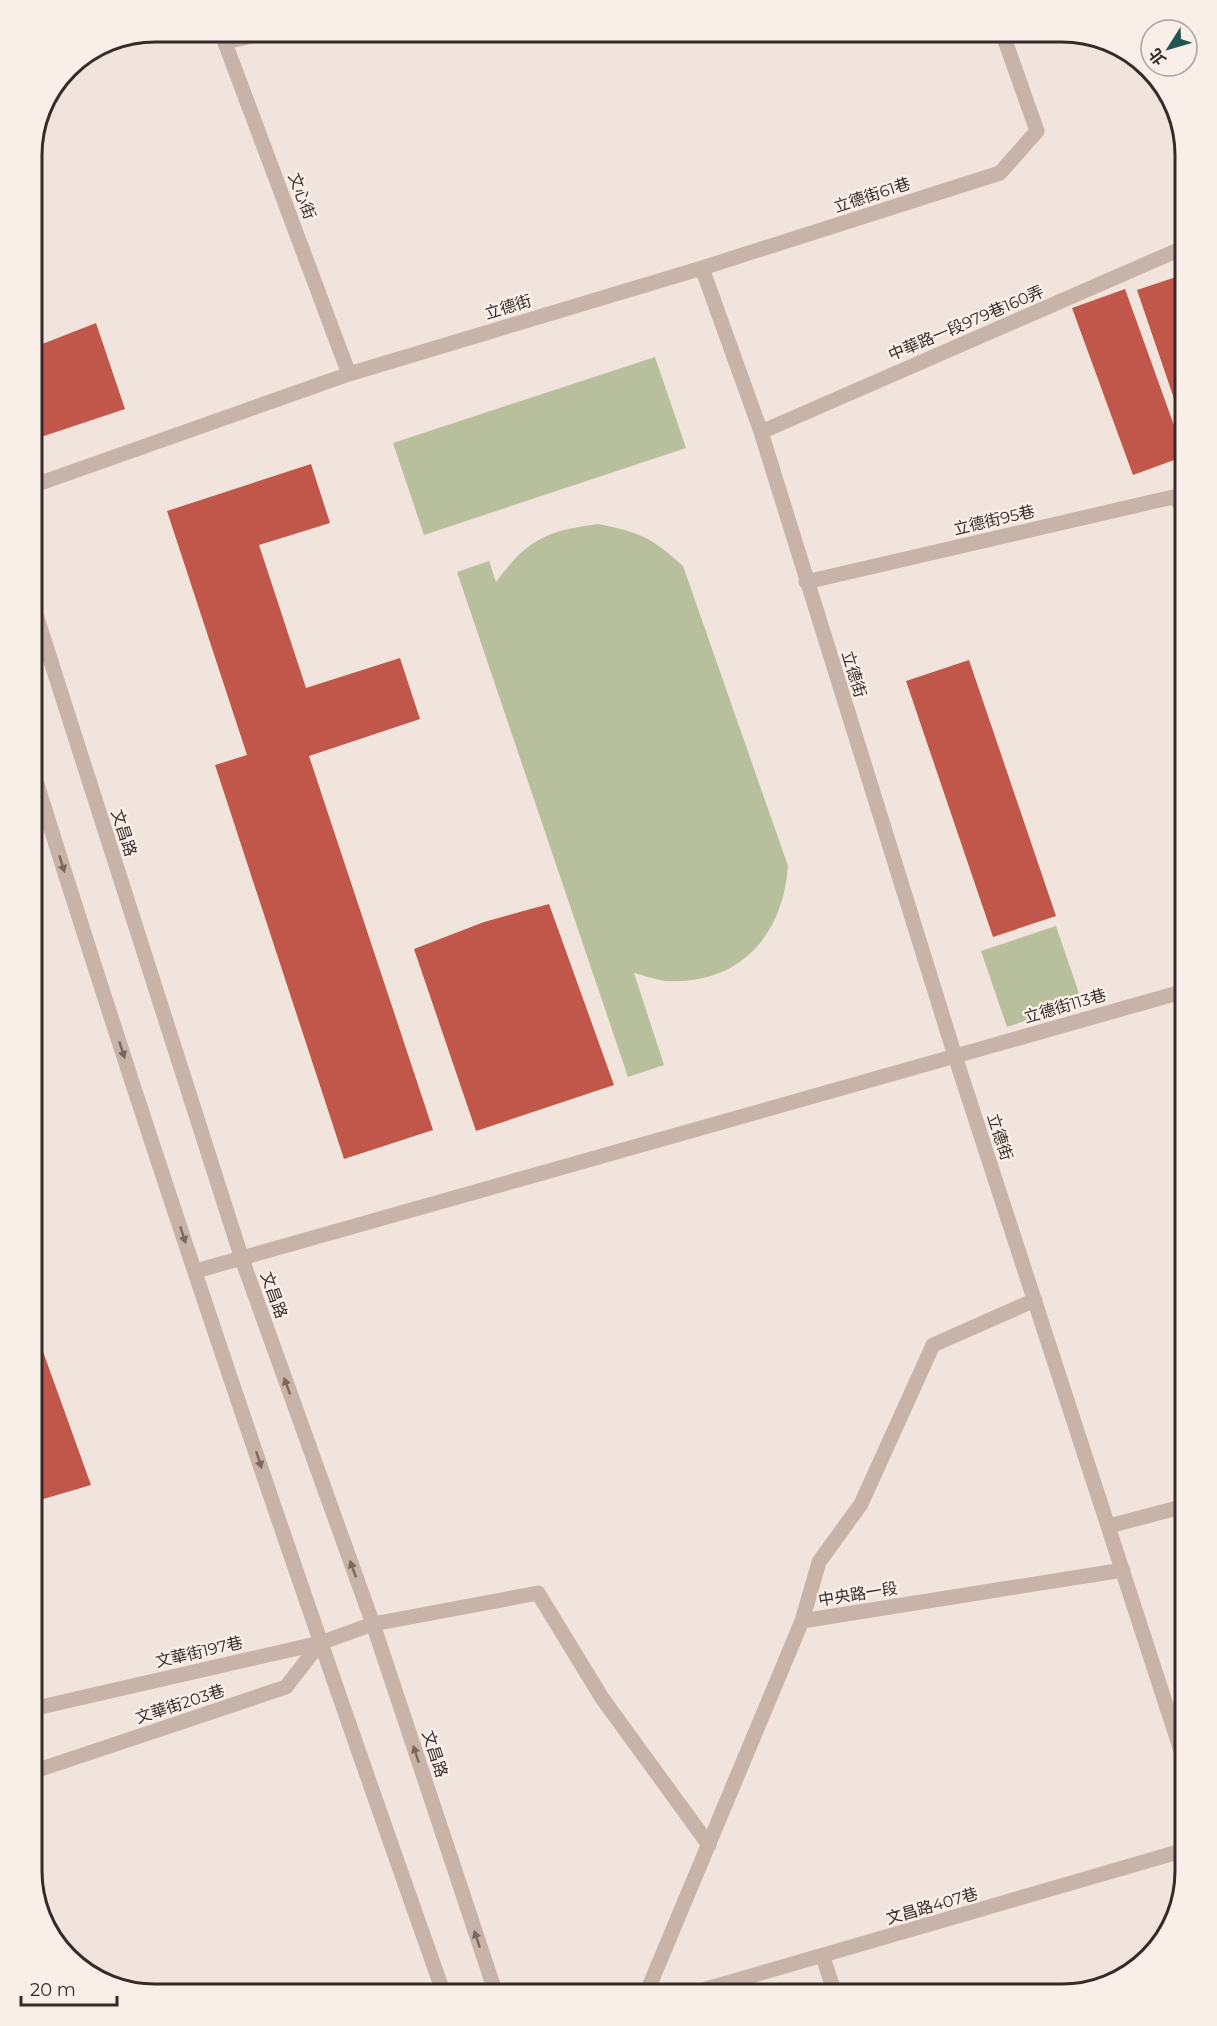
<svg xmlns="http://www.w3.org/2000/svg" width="1217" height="2026" viewBox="0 0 1217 2026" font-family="Montserrat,'Noto Sans TC',sans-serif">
<rect width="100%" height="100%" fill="#f1e4dc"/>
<path fill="#b8bf9d" d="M655,357L686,448L424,535L393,443Z
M598,524C640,532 652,538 683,566L788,866C783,936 739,985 666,981C655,980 644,975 634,973L664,1065L628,1077L457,572L489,561L496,582C528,539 546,531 598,524Z
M1056,926L1082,1002L1007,1027L981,951Z"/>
<path fill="#c1574a" d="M1185,274V431L1137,290Z
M1125,289L1185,456L1133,475L1072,308Z
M96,323L125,409L32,440V348Z
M311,464L330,523L259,545L306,688L400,658L420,719L309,756L433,1130L344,1159L215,765L247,755L167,511Z
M969,660L1056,916L993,937L906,681Z
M549,904L614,1085L476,1131L414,949L484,922Z
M32,1321L91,1485L40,1500L32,1479Z"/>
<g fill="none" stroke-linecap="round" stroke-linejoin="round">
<path stroke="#c8b3a8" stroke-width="15" d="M221,32L349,374
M225,42L269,32
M702,268L761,432L955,1056L1185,1763
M761,432L1185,247
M32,486L349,374L702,268L1000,173L1037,131L1002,32
M806,582L1173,497L1185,508
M32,602L242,1259L373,1624L496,1994
M32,768C160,1180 300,1588 444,1994
M196,1271L1185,991
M1109,1526L1185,1506
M802,1621L819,1562L861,1504L933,1345L1035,1300
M32,1709L320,1643L373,1624L538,1593L602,1698L709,1845
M32,1772L286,1687L320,1643
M823,1957L835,1994
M646,1994L802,1621L1123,1570
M689,1994L1185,1850"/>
</g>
<defs><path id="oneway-solid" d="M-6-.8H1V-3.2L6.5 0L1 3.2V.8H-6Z" transform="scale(1.5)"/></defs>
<g fill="#786862">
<use href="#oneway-solid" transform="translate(62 864) rotate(73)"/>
<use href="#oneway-solid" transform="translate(122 1050) rotate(72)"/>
<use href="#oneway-solid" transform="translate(183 1235) rotate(72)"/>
<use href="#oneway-solid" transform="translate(287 1386) rotate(-110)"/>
<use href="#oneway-solid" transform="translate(259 1460) rotate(72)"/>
<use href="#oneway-solid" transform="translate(353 1569) rotate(-110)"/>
<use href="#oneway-solid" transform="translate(416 1754) rotate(-108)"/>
<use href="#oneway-solid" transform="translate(477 1939) rotate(-108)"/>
</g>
<g text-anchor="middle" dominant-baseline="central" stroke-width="5" stroke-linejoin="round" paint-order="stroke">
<g font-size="16" fill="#362b28" stroke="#f9efe8">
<text transform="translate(872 195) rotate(-18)">立德街61巷</text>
<text transform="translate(302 196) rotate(69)">文心街</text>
<text transform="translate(508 307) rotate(-17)">立德街</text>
<text transform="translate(966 323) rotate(-23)">中華路一段979巷160弄</text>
<text transform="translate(994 520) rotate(-13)">立德街95巷</text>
<text transform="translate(854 674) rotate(73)">立德街</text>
<text transform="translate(124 833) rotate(72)">文昌路</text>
<text transform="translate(1065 1006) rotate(-16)">立德街113巷</text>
<text transform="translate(1000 1137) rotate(72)">立德街</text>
<text transform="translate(274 1295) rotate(70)">文昌路</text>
<text transform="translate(858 1594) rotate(-9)">中央路一段</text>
<text transform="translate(199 1652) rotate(-13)">文華街197巷</text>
<text transform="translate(180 1704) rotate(-18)">文華街203巷</text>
<text transform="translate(435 1754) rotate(72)">文昌路</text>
<text transform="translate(932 1906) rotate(-16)">文昌路407巷</text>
</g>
</g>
<path d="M0 0H1217V2026H0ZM155 42H1062A113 113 0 0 1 1175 155V1871A113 113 0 0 1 1062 1984H155A113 113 0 0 1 42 1871V155A113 113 0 0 1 155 42Z" fill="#f9efe8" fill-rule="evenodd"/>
<path fill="none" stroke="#362b28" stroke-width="3" d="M155 42H1062A113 113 0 0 1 1175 155V1871A113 113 0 0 1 1062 1984H155A113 113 0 0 1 42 1871V155A113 113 0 0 1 155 42Z"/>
<g transform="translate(1169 48) rotate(233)"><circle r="28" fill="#f9efe8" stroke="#aba19b" stroke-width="1.5"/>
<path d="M0-4.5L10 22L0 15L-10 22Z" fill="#1f5552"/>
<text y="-9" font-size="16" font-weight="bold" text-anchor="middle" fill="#362b28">北</text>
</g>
<path d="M21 1996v9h96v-9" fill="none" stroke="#362b28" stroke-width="3"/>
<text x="30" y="1996" font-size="18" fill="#362b28" stroke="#f9efe8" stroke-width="4.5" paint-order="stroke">20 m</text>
</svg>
